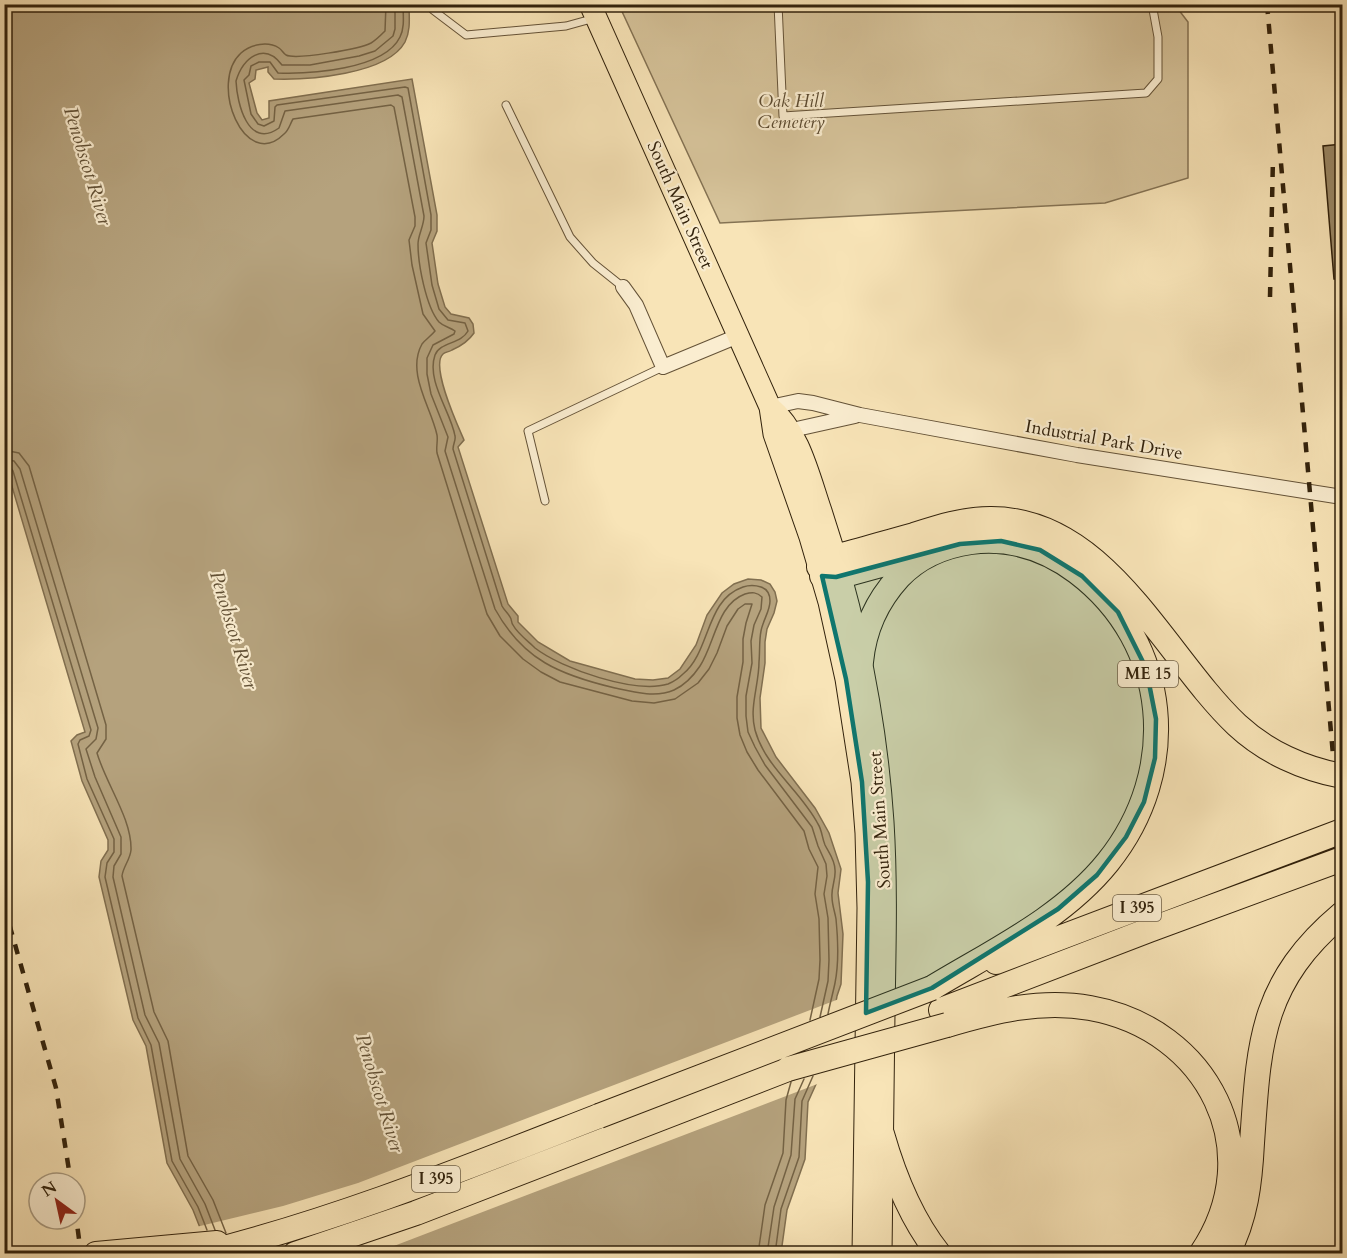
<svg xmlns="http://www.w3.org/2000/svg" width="1347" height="1258" viewBox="0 0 1347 1258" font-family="Cardo,serif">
<rect width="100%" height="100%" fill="#f8e4b7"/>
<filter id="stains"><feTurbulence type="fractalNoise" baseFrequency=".00333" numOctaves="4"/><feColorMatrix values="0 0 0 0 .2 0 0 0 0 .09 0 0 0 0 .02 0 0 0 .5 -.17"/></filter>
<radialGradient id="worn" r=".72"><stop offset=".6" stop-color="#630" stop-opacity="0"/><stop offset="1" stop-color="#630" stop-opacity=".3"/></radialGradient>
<path fill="#d6c39a" stroke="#847253" stroke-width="1.5" d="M619,5H1175L1188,22V178L1105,203L720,223Z"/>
<path fill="#b5a27d" stroke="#816f50" stroke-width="1.5" d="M5,5H409C409,17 411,30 405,42C387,75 307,80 274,79L268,72V67L256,70L255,79L249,83L257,113L262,120L269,118V101L412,79L437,215V231L432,243L438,284L445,307L451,314L469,318L473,324L474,333C468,342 461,346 452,350C449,352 445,352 443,354C430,366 458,426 464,440L458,447L508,604L518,616V622L538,642L570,661L635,679L653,680L668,678L680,669L696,645L707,615L722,593L734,584L748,579L761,580L770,584L775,592L777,601L774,613L767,629L765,642V663L760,698L761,728L776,757L815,808L829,833L841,869L838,893L843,934L841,984L837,996L829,1045L817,1082L808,1102L805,1159L787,1210L781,1253H210L193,1210L167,1163L146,1046L133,1020L99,877L101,861L108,850V840L82,781L71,741L77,735L85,732L5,463Z"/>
<path fill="#f8e4b7" d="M839,999L832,1046L820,1083L373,1254H206L196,1227L283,1206L358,1183Z"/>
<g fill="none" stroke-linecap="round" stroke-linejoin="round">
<path stroke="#746244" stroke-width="1.5" d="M386,4L385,31C381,35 376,40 371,43C360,49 296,60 286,55C283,53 282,50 279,48C268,41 251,44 241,53C208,83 245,173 284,134C289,130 290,124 293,119L391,105L394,107L415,217V226L409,240L412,265L423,314L435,331C431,336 426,339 422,344C406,373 431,407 437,435C438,440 436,447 437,453L487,614L500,636L523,659L541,672L560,682L632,701L654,703L675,699L698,683L709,669L717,653L727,626L738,609L745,604H752L746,623L743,639V662L737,697V718L740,735L747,752L758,770L804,831L809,849L818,867L815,894L819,919L820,960L819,979L810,1020
M395,4V29L393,36L375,51L359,56L310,65H282C264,41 243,58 236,81C237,103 248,150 279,128L285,111L398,95L402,97L424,216C424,226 418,235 418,244C418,264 426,307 439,322C444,327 450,327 455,331L454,334L433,345L427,358V374L431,394L448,437L445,451L495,609C523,660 560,675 615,688C633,692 656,698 674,690C685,685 694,675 700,666C715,643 717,604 745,594C752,592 757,592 762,597L761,609L754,625L751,641L752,663L746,696V716L748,732L755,747L765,765L812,827L818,846L826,864L827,876L824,894L828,918L829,960L828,981L820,1017
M403,4C403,15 405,27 400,37C384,70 309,74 278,73L270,62H259L251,66L249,75L244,80L251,114L258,124L264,126L274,121L275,107L277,105L405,87L408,88L431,215V230L426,243L432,285L439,309L448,320L465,323L468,331C461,344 440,342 435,355C426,381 451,412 455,436C456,440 453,444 453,449L502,606C504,610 508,613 510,617C512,619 511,623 513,625C517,633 529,642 535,648C562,669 635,694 668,684C673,682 679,678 683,674C711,651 705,600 743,587C749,585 755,585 761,587C767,589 770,594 770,601C770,611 763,620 761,631C759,641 760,651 759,662C759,685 749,707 755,730C765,767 801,791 818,824C822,830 822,838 825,845C829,853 835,860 835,870C836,879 831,888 832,897C832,905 835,912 836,919C838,939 839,963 835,983C833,993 830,1003 828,1014
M4,450L19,453L29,466L106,725V739L97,753C106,784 132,819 131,850C130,860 123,867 122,876L154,1012L168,1041L188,1156L213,1200L226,1233
M4,459L14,461L20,469L98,728L96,739L86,749L95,777L121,837V854L114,866L113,877L145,1015L159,1043L180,1159L205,1204L215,1230
M4,466L10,467L13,471L91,730L89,736L80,740L78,744L87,779L114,839V852L107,863L105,877L138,1018L151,1045L172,1161L198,1207L207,1230
M758,1254L765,1205L783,1153L786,1100L791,1082
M767,1254L774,1207L791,1155L795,1099L804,1079
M775,1254L781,1209L799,1157L802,1101L813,1076"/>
</g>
<path fill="#998765" stroke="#32220c" stroke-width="1.5" d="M1342,144V279H1334L1323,146Z"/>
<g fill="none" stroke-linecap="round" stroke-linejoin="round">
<g stroke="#645237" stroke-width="9">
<path id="service" d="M431,4L433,10L466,35L566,26L595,18
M778,4L783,116L1146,93L1158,79V37L1152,4
M506,105L570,237L593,263L623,287
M545,501L528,431L663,367"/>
</g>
<g stroke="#645237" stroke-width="16">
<path id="minor" d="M623,287L636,305L663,367L738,336
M770,407L798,401L813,403L860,415L1077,455L1342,497
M783,432L855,416"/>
</g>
<g stroke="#32220c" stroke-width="23">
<path id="primary" d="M590,4L770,407L774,434L810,537L829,602L846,679L862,782L866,833L868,908L863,1254
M770,407C799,431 809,476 821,511C854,611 876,717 883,822C887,886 885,949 884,1013C883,1093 882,1173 881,1254"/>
</g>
<g stroke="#32220c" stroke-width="26">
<path id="motorway" d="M819,567L835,557C862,550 888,542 914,535C939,527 964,519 990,519C1106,518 1164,656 1237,725C1266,752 1304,769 1342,776
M822,576H841L921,554
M861,662C864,630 877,601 899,577C919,556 943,546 971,542C1011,537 1045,548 1077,572C1171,643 1181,771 1108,862C1063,918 993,951 932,988
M996,962L1342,831
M941,1010L1149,930L1342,859
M947,1025C994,1011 1041,999 1090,1008C1208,1029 1271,1151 1201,1254
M882,1134C894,1176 911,1219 939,1254
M96,1254L217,1243
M201,1254C338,1220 468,1167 599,1116
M295,1254L416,1213L788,1069
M1227,1254C1246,1219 1250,1182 1252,1143C1259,1043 1260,983 1342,914"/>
</g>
<use href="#service" stroke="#faedd0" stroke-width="7"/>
<use href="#minor" stroke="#faedd0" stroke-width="14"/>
<use href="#primary" stroke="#f8e4b7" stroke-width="21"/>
<use href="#motorway" stroke="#f8e4b7" stroke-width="24"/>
<path stroke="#32220c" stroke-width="4.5" stroke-dasharray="10 10" stroke-linecap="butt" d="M1267,4L1333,755
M1270,297L1273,157
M4,906L56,1088L71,1183
M75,1209L81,1254"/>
<g stroke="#32220c" stroke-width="26" stroke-linecap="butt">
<path id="motorway-bridge" d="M788,1069L947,1025
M599,1116L932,988"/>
</g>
<use href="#motorway-bridge" stroke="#f8e4b7" stroke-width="24"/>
</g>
<path fill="#0f766e" fill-opacity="0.2" stroke="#0f766e" stroke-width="4.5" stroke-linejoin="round" d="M1001,541L1040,550L1082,576L1118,612L1146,668L1156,719L1155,758L1144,802L1126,837L1097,875L1058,909L932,988L866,1013L868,882L862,782L846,679L822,576L836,577L960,544Z"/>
<g text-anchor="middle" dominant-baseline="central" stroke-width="4.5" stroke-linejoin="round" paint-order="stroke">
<g fill="#faedd0" stroke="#6e5f47" stroke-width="1.5">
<rect x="1118" y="661" width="60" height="26" rx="4.5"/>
<rect x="1113" y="895" width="48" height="26" rx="4.5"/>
<rect x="412" y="1166" width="48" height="26" rx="4.5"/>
</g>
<g font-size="16" font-weight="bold" fill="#32220c">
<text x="1148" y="674">ME 15</text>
<text x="1137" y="908">I 395</text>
<text x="436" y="1179">I 395</text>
</g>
<g font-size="18" font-style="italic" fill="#5b4a30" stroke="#faedd0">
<text x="791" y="101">Oak Hill<tspan x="791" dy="21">Cemetery</tspan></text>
</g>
<g font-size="18" fill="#32220c" stroke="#faedd0">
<text transform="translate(680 205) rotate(66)">South Main Street</text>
<text transform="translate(1104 440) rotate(10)">Industrial Park Drive</text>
<text transform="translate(880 820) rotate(-94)">South Main Street</text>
</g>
<g font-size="20" font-style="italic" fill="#604f34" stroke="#faedd0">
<text transform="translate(88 166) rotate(73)">Penobscot River</text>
<text transform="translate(234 630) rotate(73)">Penobscot River</text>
<text transform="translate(380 1093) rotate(73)">Penobscot River</text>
</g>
</g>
<rect width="1347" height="1258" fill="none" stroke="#f8e4b7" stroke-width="24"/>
<rect x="6" y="6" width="1335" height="1246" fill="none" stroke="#32220c" stroke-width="3"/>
<rect x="12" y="12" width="1323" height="1234" fill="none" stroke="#32220c" stroke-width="1.5"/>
<g transform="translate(57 1201) rotate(327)"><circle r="28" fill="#faedd0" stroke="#aa9c82" stroke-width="1.5"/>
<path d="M0-4.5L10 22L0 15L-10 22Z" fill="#8f2418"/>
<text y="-9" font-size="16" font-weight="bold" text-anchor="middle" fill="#32220c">N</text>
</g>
<rect width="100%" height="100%" filter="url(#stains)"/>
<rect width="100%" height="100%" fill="url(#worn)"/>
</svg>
